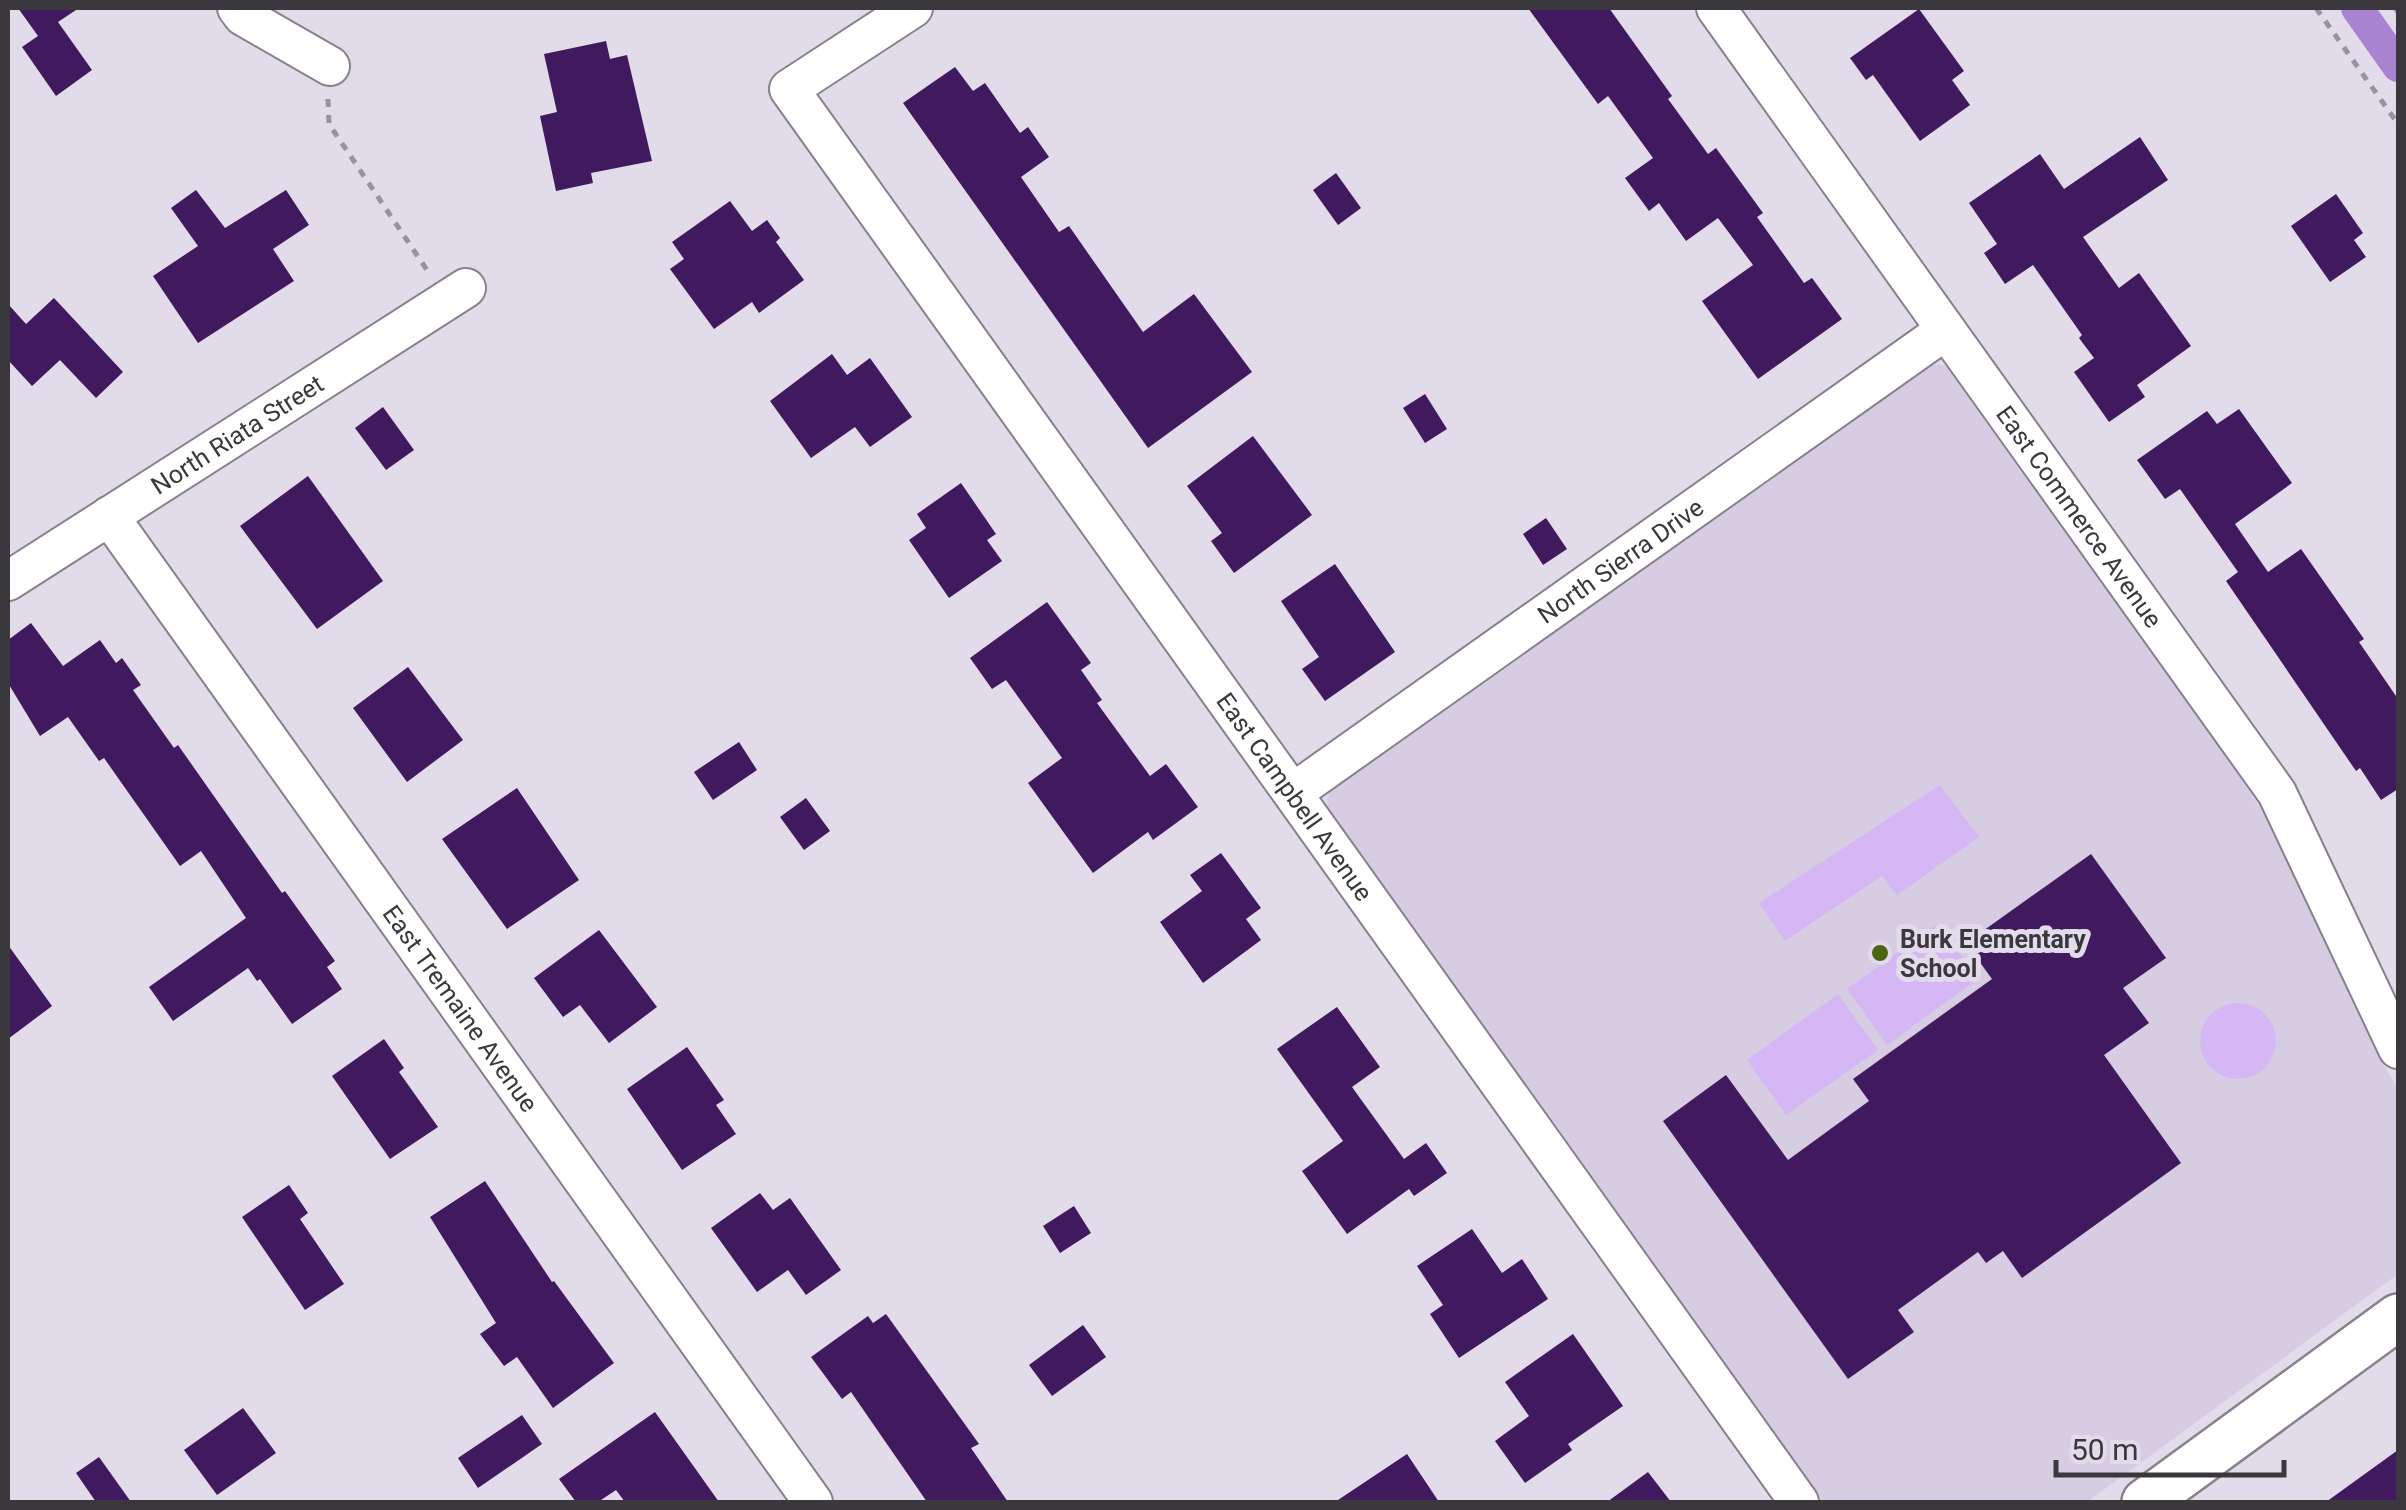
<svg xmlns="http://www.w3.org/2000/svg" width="2406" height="1510" viewBox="0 0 2406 1510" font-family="Roboto,sans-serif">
<rect width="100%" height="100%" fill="#e2dbea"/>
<path fill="#d6cde2" d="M1938,364L1949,368L1956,377L2237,773L2285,847L2381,1060L2398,1089V1274L2087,1502H1820L1329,815L1327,800L1330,788L1923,369Z"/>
<path fill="#d5b7f6" d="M1940,785L1979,837L1897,895L1882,876L1785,941L1759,903Z
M1938,923L1978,979L1887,1045L1847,989Z
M1838,994L1878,1050L1786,1115L1747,1060Z
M2200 1041a38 38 0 1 1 76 0a38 38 0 1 1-76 0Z"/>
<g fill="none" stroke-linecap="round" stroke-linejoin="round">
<path stroke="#a983d1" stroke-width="32" d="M2357,8L2398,66"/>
</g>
<path fill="#40195e" d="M18,8H79L58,22L92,70L56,96L22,47L38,36Z
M1528,8H1609L1672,96L1668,99L1708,154L1716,148L1763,213L1757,217L1804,283L1812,278L1842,319L1758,379L1702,301L1753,265L1718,218L1686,241L1659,203L1649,211L1625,178L1653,158L1608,96L1598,104Z
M1919,9L1964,71L1952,80L1970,105L1920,141L1873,75L1866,80L1850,58Z
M606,41L610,59L627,55L652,161L591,173L593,183L556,191L540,116L557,112L544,54Z
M955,67L973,91L985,83L1020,133L1028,127L1049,157L1021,177L1059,232L1069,226L1143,332L1194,294L1252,372L1148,448L903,103Z
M2140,137L2168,180L2083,237L2119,288L2139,273L2191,346L2137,385L2145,397L2109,422L2074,372L2094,358L2079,338L2082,335L2033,265L2005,284L1984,253L1997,244L1969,203L2040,154L2064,189Z
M1336,173L1361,208L1338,225L1313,190Z
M196,190L225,228L286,190L309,225L273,249L294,281L198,343L153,276L198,246L171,208Z
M2336,194L2363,233L2354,240L2366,257L2330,282L2291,226Z
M730,201L752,231L767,220L780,238L776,242L804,280L759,313L752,302L714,329L670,269L684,259L672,242Z
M54,298L123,372L96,398L60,360L32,386L8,360V304L26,324Z
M832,354L847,375L870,358L912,417L870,447L855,427L811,458L770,401Z
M1425,394L1447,429L1425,443L1403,408Z
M383,407L414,450L386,470L355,428Z
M2239,409L2292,483L2235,524L2268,572L2301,549L2364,639L2359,642L2398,699V789L2381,800L2360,768L2356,771L2226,581L2238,572L2180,489L2165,499L2137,460L2207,411L2217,424Z
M1253,436L1312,515L1234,573L1211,541L1222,533L1187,486Z
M308,476L383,581L317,629L240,526Z
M961,483L996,534L987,540L1002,561L949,598L909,540L926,528L917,514Z
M1546,518L1567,549L1543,565L1523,534Z
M1335,564L1395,652L1325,701L1302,669L1319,657L1281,601Z
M1047,602L1091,663L1081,670L1102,700L1097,703L1150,776L1166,764L1198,807L1153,840L1148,832L1093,873L1028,783L1062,758L1006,680L992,689L970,658Z
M31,623L63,666L100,640L116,663L122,658L141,685L133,690L174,748L178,745L282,893L285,891L335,961L327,967L342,989L292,1024L260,979L257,981L248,968L173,1021L149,987L246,918L201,851L180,866L104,758L99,761L68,717L40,736L8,683V640Z
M408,667L463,740L407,782L353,708Z
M739,742L757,770L713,800L694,772Z
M517,788L579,880L507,929L442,839Z
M806,798L830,831L804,850L780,817Z
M1221,853L1261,908L1246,919L1261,940L1203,983L1160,922L1202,891L1190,875Z
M2091,854L2166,958L2123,988L2149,1023L2104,1055L2181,1163L2022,1278L2003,1251L1986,1263L1978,1252L1898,1310L1914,1332L1848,1379L1663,1121L1726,1075L1788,1160L1869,1101L1853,1079L1992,979L1966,943Z
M599,930L657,1007L609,1043L580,1005L563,1017L534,978Z
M8,945L52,1006L8,1039Z
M1337,1007L1380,1067L1352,1087L1404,1159L1426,1143L1447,1173L1414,1196L1409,1189L1347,1234L1302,1171L1343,1141L1277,1049Z
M384,1039L404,1068L399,1072L438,1127L390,1159L332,1076Z
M687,1047L724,1100L716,1105L736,1134L682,1170L627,1089Z
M485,1181L552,1282L554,1281L614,1363L553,1408L517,1357L504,1366L480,1334L496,1323L430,1217Z
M289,1185L308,1213L300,1219L344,1284L305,1310L242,1217Z
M760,1193L773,1210L790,1198L841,1270L806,1295L788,1270L757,1292L711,1228Z
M1074,1206L1091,1233L1060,1253L1043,1226Z
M1472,1229L1502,1273L1522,1259L1548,1299L1459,1358L1430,1314L1443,1305L1417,1266Z
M886,1314L979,1444L971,1448L1008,1502H927L851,1392L842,1399L811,1357L868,1316L873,1323Z
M1083,1325L1106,1357L1052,1396L1029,1365Z
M1573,1334L1623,1406L1568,1444L1572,1450L1525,1483L1495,1441L1529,1416L1505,1382Z
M243,1408L276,1453L217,1495L184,1450Z
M655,1412L719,1502H625L616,1490L598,1502H576L559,1479Z
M522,1415L542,1444L478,1488L458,1458Z
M2398,1450V1502H2326Z
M1407,1454L1439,1502H1335Z
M99,1457L131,1502H96L76,1473Z
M1648,1472L1671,1502H1607Z"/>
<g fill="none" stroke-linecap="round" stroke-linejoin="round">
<g stroke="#87818e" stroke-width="42">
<g id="minor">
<path d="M237,8L243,16L330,66"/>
<path id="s1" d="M913,8L789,89L1799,1502"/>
<path id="s2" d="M1716,8L2277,793L2398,1049"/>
<path id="s3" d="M109,516L813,1502"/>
<path id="s4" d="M8,581L466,288"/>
<path id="s5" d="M1294,792L1946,330"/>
</g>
</g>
<g stroke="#87818e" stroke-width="50">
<path id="tertiary" d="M2145,1502L2398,1317"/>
</g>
<path stroke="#98939e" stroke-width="5" stroke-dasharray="8 8" stroke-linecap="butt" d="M2316,8L2398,124
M2395,8L2398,12
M328,99L329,124L429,273"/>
<use href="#minor" stroke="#fff" stroke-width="38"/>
<use href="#tertiary" stroke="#fff" stroke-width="45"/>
</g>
<circle fill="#4b6515" stroke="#e2dbea" stroke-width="4" cx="1880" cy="953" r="10"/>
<g text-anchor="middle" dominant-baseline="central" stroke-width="10" stroke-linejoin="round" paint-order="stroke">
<g font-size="25" fill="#3a373d" stroke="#e2dbea">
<text stroke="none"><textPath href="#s4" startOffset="272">North Riata Street</textPath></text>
<text stroke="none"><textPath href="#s2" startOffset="625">East Commerce Avenue</textPath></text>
<text stroke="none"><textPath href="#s5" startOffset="400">North Sierra Drive</textPath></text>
<text stroke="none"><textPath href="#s1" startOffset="1018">East Campbell Avenue</textPath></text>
<text stroke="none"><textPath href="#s3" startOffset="605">East Tremaine Avenue</textPath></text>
</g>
<g font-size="25" font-weight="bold" fill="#3a373d" stroke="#e2dbea" text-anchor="start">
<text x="1900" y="939">Burk Elementary<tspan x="1900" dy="29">School</tspan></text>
</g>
</g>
<rect width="2406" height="1510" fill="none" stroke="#3a373d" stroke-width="20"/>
<path d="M2056 1460v15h228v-15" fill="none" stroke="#3a373d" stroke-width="5"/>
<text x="2071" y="1460" font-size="30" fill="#3a373d" stroke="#e2dbea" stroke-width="8" paint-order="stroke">50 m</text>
</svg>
